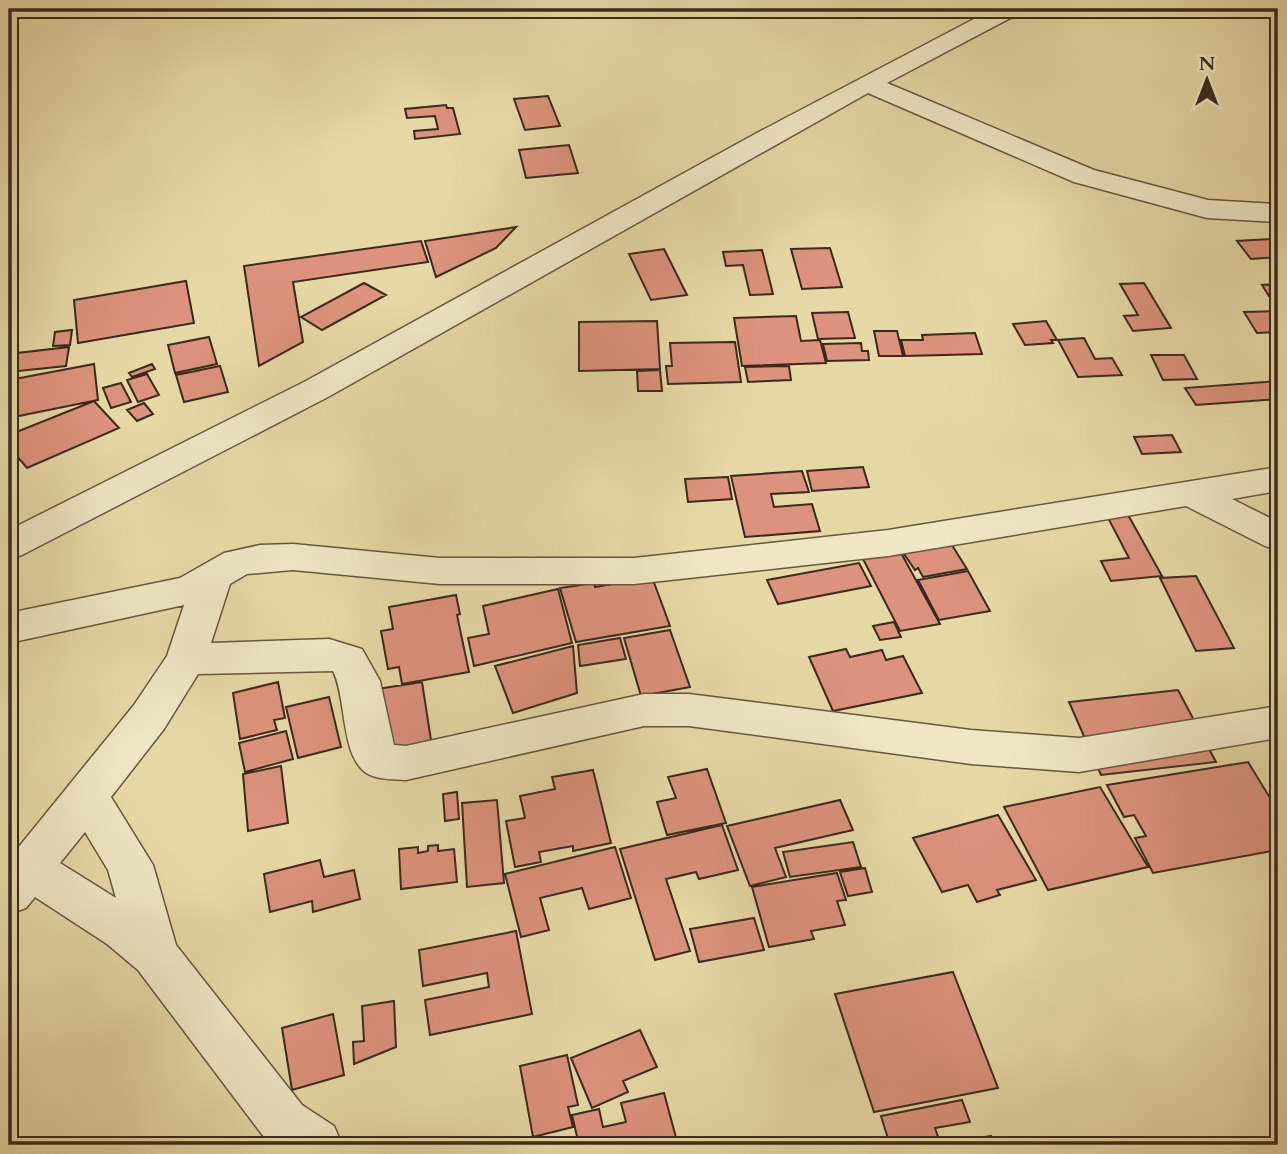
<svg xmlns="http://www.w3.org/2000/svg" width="1287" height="1154" viewBox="0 0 1287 1154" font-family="Cardo,serif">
<rect width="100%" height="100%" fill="#e6d8a5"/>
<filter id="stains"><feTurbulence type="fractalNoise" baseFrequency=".00286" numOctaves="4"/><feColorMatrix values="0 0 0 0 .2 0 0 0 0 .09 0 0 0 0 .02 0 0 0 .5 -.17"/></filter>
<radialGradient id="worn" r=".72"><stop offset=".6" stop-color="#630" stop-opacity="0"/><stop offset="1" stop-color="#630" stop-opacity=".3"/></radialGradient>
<path fill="#dc927c" stroke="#3b291f" stroke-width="2" d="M548,96L560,126L525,130L514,99Z
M446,105L447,108H453L460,134L415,139L414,131L438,129L435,116L407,118L405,109Z
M569,145L578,173L526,178L519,150Z
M516,227L496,248L436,277L425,241Z
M1271,239L1278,247V257L1251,259L1237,241Z
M421,241L428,262L293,282L303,342L259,366L244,266Z
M830,248L842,287L802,289L791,249Z
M664,249L687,295L651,300L629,254Z
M762,250L773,294L750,295L743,265L726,266L723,252Z
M186,281L194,323L78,343L74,300Z
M364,283L386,295L322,330L301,317Z
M1144,283L1171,328L1133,331L1124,316L1138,315L1120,284Z
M1278,284V296H1269L1262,285Z
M1278,311V332L1257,333L1244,312Z
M848,312L855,338L818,339L812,313Z
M796,316L801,341L820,340L826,363L742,366L734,318Z
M657,321L660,369L579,371V322Z
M1046,321L1057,340H1051L1053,343L1025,345L1013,324Z
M72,330L70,345L53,346L55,332Z
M874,331H897L903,356H879Z
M975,333L982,354L905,356L901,340H923L922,335Z
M209,337L217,364L175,373L168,345Z
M1084,338L1095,359L1112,358L1122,375L1078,377L1058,340Z
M735,342L741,382L668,384L666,366H672L670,343Z
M861,343L862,351H868L869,360L827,361L823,344Z
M69,347L66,366L9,372V354Z
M1151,355H1184L1197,379L1163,380Z
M94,364L98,400L9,418V380Z
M152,364L155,369L132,377L129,373Z
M220,366L228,392L184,402L176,375Z
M789,366L791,380L748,382L745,367Z
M660,370L662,391H638L637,371Z
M147,374L159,395L138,402L127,380Z
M1278,381V399L1196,405L1185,388Z
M121,383L131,402L111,408L103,388Z
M94,401L119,428L27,468L9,447V435Z
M144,403L153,414L137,421L127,410Z
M1172,435L1181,452L1142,454L1134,437Z
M863,467L869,487L812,491L807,471Z
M802,471L809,492L771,494L774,507L812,504L820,531L745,537L731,476Z
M728,477L732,499L688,502L685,479Z
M1127,513L1162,576L1111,581L1101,561L1129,558L1106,514Z
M950,542L967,569L923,577L918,568L915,570L902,551Z
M900,551L940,624L900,631L862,557Z
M859,563L871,586L778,604L767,580Z
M968,571L990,611L939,620L918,580Z
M1196,576L1234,648L1196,651L1160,578Z
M652,577L670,626L576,642L560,588L594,583L595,587Z
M558,589L572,643L474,666L468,638L489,634L483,606Z
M456,595L460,614L457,615L469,672L402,684L399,667L388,669L381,631L393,629L389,607Z
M894,622L901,637L880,640L873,626Z
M670,630L690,687L641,696L624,638Z
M620,638L626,659L580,666L578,645Z
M573,646L577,693L513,713L495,666Z
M846,649L850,657L882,650L886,660L903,656L922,693L833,711L809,657Z
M278,682L285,718L274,720L277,730L240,739L233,693Z
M422,682L433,753L379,762L371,690Z
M1178,690L1216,762L1101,775L1069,702Z
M329,697L341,747L298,758L286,707Z
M286,731L293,759L245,772L239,743Z
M1248,762L1278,811V850L1153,873L1135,838L1146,836L1134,815L1124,817L1107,785Z
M281,766L288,823L248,831L243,774Z
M707,769L726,823L667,835L657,802L676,798L668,777Z
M593,770L611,843L573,851V846L539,852L541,862L515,867L506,821L525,818L520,796L555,789L552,777Z
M1100,787L1148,867L1048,890L1004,807Z
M457,792L459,819L445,821L443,794Z
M497,800L504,883L467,887L462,803Z
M840,800L853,830L775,848L786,877L750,886L727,826Z
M998,815L1036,880L997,890L1000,895L977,902L968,885L942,892L913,838Z
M722,825L738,870L699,879L696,872L666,879L690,951L655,960L620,849Z
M853,842L861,867L790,877L783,852Z
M438,845V851L454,849L457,882L401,889L399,849L418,847V853L428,851V846Z
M615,847L631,898L589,909L582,888L540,898L549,930L521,937L505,874Z
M320,860L324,877L354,870L360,899L313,912L312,901L270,912L264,874Z
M865,868L872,892L848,896L840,872Z
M837,873L846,900L837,901L845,925L811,931L814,939L769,947L752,887Z
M754,918L764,950L699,962L690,929Z
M516,931L532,1014L430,1035L425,1000L489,987L487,973L423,986L419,950Z
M953,972L998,1088L874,1112L835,994Z
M394,1001L396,1047L354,1064L353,1042L364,1041L362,1006Z
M333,1014L344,1075L292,1090L282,1028Z
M640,1030L657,1067L623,1081L628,1092L592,1108L571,1058Z
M567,1055L578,1105L568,1107L573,1127L533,1137L520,1066Z
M664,1093L678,1145H579L572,1115L599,1109L603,1127L626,1122L621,1103Z
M962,1100L970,1122L935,1128L941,1145H890L881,1116Z
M991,1136L994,1145H941Z"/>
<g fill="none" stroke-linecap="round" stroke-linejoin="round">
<g stroke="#665540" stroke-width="3">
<path id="minor" d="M993,9H1022L1018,14L887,83L1094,170L1208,200L1278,204V222L1207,218L1074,182L868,93L328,397L22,555L9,559V530L304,382L755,134Z
M1278,467V491L1232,499L1278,522V550L1265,546L1186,506L888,556L634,584H440L293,570L247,574L230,584L211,643L329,639L362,649L380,681L394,745L406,746L644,694H689L971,730L1079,738L1278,706V738L1079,772L971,764L689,726H644L406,780C394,779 379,780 368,774C340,758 347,698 333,671L198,674L164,729L111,797L153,865L176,945L302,1105L334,1126L342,1145H270L138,970L107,944L35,897L26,908L9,914V859L134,705L167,656L184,605L9,643V613L180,578L224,553L260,545L293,544L440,558H634L888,530ZM85,832L108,870L116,898L60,863Z"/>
</g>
<use href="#minor" fill="#efe6c4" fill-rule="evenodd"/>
</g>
<rect width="1287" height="1154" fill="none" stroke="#e6d8a5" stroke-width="35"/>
<rect x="10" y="10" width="1266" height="1133" fill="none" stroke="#3b291f" stroke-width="3.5"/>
<rect x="18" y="18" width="1252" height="1119" fill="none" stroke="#3b291f" stroke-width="2"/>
<g transform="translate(1207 80)" stroke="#efe6c4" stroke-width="5" paint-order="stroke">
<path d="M0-5L12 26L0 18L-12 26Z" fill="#3b291f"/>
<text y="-10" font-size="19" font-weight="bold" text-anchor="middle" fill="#3b291f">N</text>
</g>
<rect width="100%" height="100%" filter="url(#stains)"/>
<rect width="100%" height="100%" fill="url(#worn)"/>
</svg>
